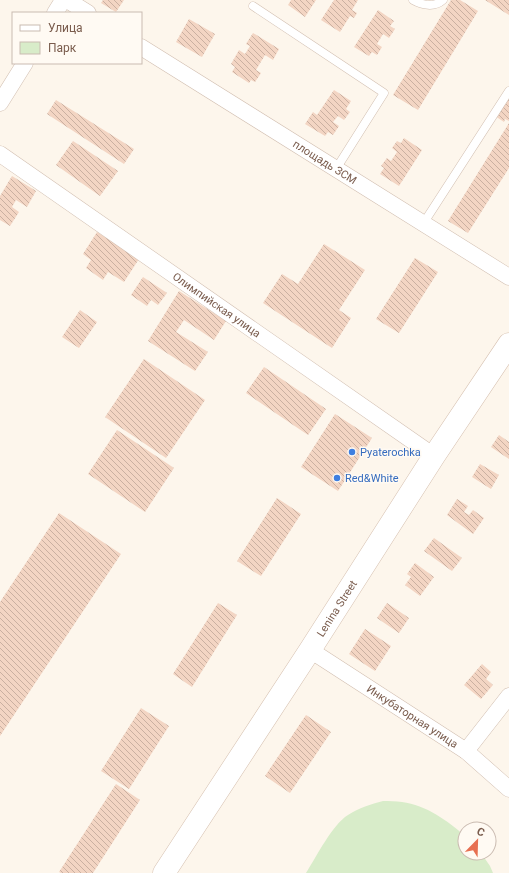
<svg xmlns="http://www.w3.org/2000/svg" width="509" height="873" viewBox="0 0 509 873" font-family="Roboto,sans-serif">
<defs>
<pattern id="building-back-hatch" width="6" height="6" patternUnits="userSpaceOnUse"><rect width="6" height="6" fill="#f3d5c3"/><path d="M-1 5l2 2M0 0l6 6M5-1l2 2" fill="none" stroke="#cab0a1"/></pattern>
</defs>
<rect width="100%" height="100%" fill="#fdf6ec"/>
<path fill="#d8ecc9" d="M383,801C389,801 396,801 402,802C426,805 448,821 465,836V853H481L490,866L493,873H306C317,856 332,825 348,815C359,808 371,804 383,801Z"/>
<path fill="url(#building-back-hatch)" d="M103,0H124L116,12L101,3Z
M291,0H316L305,17L288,5Z
M334,0H358L352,10L357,13L354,18L350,16L340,32L321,20Z
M451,0H460L478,11L418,110L393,95Z
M485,0H509V15Z
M378,10L394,21L390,26L395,29L389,38L383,34L377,44L382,47L377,55L372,52L369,56L354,47Z
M189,19L215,34L202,57L176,42Z
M253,33L279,49L273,60L265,55L256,70L261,73L255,82L251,80L249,83L232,72L235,67L231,64L239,50L245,54L250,46L246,44Z
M334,90L351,101L346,109L350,112L344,120L338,116L333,122L339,126L333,135L328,132L325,136L305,124L313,112L317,115Z
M509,95V121L505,119L504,122L495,116Z
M56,100L134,149L124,164L47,114Z
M509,123V168L468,233L448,221Z
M404,138L422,150L399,186L380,174L384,168L381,166L387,158L391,161L397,152L392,148L397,141L401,143Z
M73,141L118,171L100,196L56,165Z
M12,176L36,191L27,207L16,200L12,207L19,212L10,226L0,220V196Z
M97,232L139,259L124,282L108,272L103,280L86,268L91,260L83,254Z
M324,244L365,270L339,310L351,318L332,348L263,303L282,274L298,284Z
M415,258L438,272L399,333L376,319Z
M143,277L167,293L158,305L151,300L147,306L131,295Z
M179,291L226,321L214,340L184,320L176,332L208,352L195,371L148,341Z
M80,310L97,322L79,348L62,337Z
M144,359L205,400L166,458L105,417Z
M264,367L326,409L308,435L246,393Z
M335,414L372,438L338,491L301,467Z
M117,430L174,468L145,512L88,474Z
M499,435L509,442V459L491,447Z
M480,464L499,475L491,489L472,477Z
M277,498L301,514L261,576L237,561Z
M457,499L468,506L464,512L469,515L473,510L484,518L473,534L447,515Z
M59,513L121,554L0,736V602Z
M434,538L462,558L452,571L424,551Z
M415,563L434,577L420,596L405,585L411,577L407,574Z
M218,603L237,615L192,687L173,674Z
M387,603L409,618L399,633L377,618Z
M365,629L391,646L375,671L349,654Z
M482,664L491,672L486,679L493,685L481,699L464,685Z
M141,708L169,726L129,789L101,771Z
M306,715L331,732L290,793L265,776Z
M116,784L140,800L93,873H61L59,872Z"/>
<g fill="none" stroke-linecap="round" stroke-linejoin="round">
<g stroke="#d1beb0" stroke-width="9">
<path id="lane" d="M413,0C422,5 434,8 443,0
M253,6L384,93L336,169
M423,224L509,91"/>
</g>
<g stroke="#d1beb0" stroke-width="17">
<g id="street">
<path d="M67,0L88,13"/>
<path d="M55,13L63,0"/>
<path id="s1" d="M141,47L509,277"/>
<path d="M0,103L25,63"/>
<path id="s2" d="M0,154L434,456"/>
<path id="s3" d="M310,650L466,751L509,789"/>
<path d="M466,751L509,696"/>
</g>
</g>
<g stroke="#d6c0b0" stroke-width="23">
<g id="secondary">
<path id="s4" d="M164,873L310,650L434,456L509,344"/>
</g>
</g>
<use href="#lane" stroke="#fff" stroke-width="8"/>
<use href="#street" stroke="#fff" stroke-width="16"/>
<use href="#secondary" stroke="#fff" stroke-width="22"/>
</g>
<g fill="#3f7fe0" stroke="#fffaf3" stroke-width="1.5">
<circle cx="352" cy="452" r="4"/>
<circle cx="337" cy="478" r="4"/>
</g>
<g text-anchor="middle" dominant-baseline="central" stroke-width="3" stroke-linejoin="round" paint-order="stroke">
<g font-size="11" fill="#7a5c4d" stroke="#fffaf3">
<text stroke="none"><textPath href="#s1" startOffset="217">площадь ЗСМ</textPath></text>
<text stroke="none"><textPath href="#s2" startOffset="264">Олимпийская улица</textPath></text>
<text stroke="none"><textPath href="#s4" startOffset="316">Lenina Street</textPath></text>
<text stroke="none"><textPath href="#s3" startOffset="122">Инкубаторная улица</textPath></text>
</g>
<g font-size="11" fill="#366cbe" stroke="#fffaf3" text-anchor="start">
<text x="360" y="452">Pyaterochka</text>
<text x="345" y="478">Red&amp;White</text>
</g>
</g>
<rect x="12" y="12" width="130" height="52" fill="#fffaf3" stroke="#cabbb1"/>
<rect x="20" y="25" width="20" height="6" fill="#ffffff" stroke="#cabbb1"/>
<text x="48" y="32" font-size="12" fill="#7a5c4d">Улица</text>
<rect x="20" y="42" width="20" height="12" fill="#d8ecc9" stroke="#cabbb1"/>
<text x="48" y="52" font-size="12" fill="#7a5c4d">Парк</text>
<g transform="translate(477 841) rotate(23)"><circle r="19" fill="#fffaf3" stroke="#cabbb1"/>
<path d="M0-3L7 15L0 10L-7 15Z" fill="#e76f51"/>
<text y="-6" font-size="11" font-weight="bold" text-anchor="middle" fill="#7a5c4d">С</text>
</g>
</svg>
